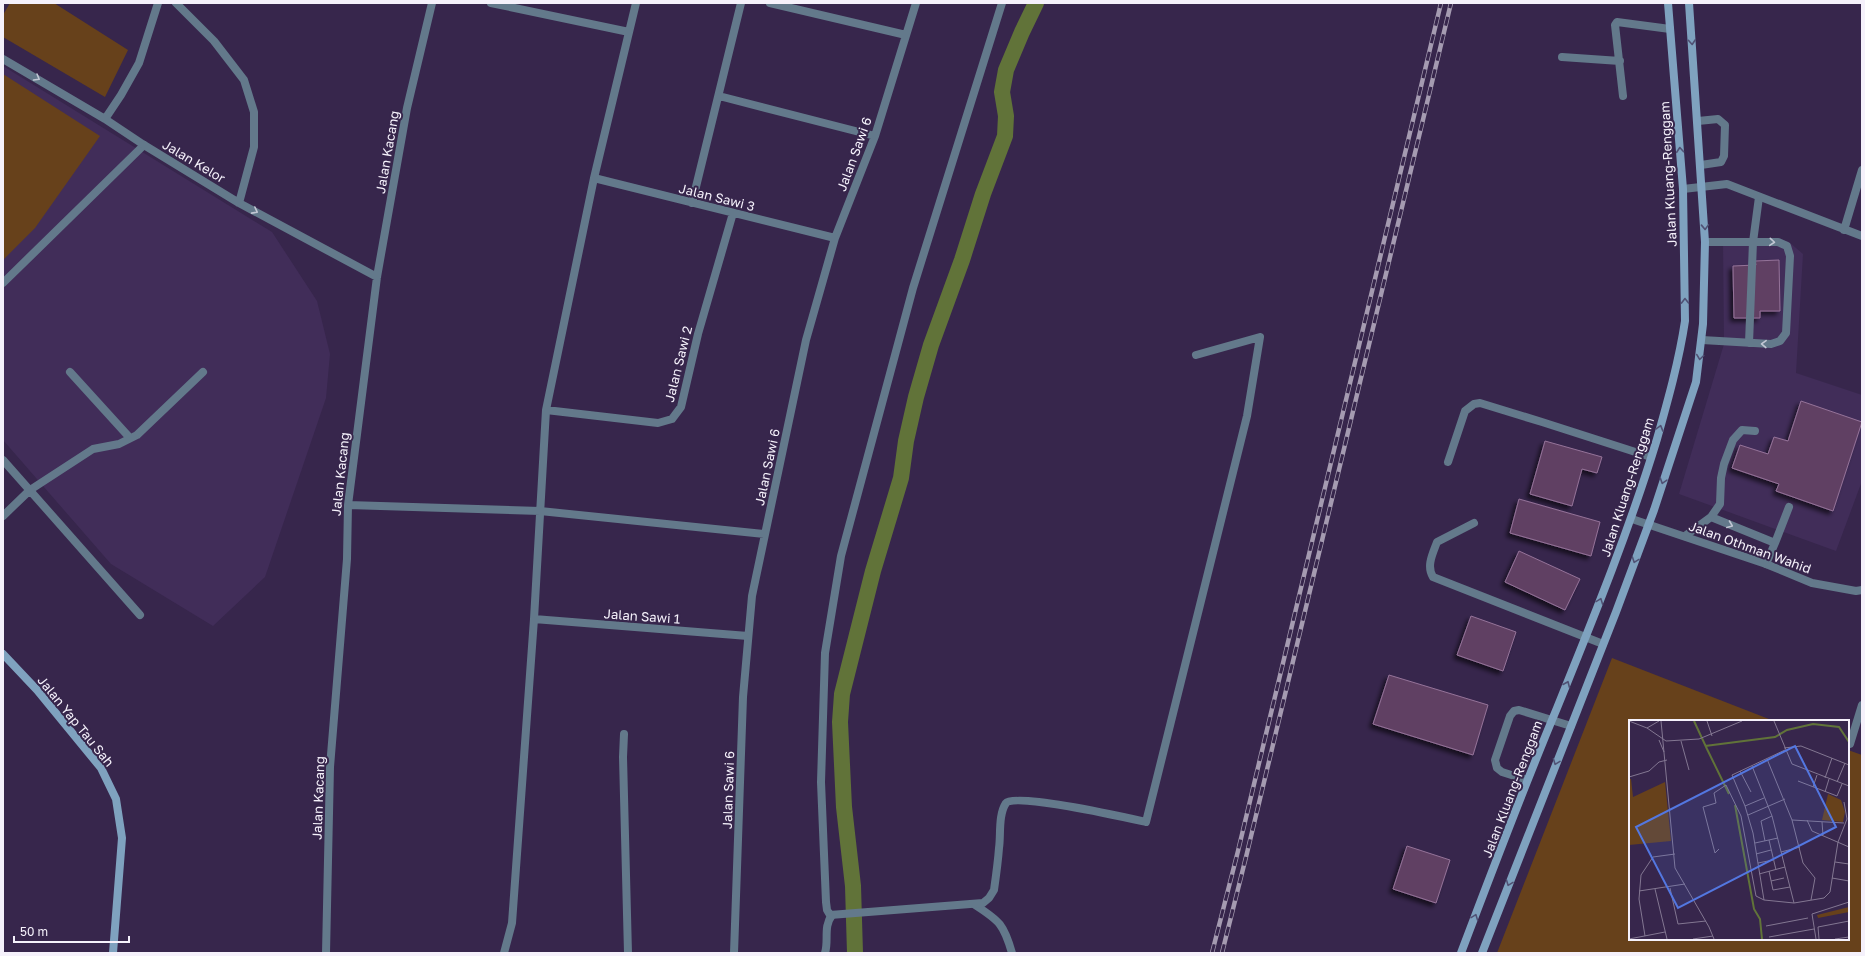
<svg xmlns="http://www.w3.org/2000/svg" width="1865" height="956" viewBox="0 0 1865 956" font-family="'Golos Text',sans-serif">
<defs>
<filter id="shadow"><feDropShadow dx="-3.5" dy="3.5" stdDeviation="2" flood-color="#0009"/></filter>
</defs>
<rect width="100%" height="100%" fill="#37264c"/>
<path fill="#412d59" d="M3,66L272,232L317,301L330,354L326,398L265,577L213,626L111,564L3,440Z
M1777,238L1789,242L1803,254L1796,373L1862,395V481L1836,551L1679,494L1724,344L1723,239Z"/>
<path fill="#67411b" d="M10,3H54L128,50L105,97L3,37V15Z
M3,74L100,136L35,228L3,260Z
M1612,658L1774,721H1630V939H1848V750L1862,755V953H1497Z"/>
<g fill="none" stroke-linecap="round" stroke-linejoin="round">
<path stroke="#617339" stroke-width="16" d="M855,953L853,886L844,807L840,722L842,694L873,571L901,478L906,441L916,397L931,345L962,260L983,194L1005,136L1006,116L1002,92L1006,70L1022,32L1036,3"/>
</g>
<path fill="#614164" stroke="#957399" filter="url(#shadow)" d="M1779,260L1780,311H1760V318H1734L1733,266L1756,265L1755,261Z
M1801,401L1862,422L1833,511L1776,491L1779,484L1732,468L1740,445L1768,454L1774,437L1788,441Z
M1545,441L1602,457L1597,473L1582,469L1572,506L1530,494Z
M1519,499L1600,522L1591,556L1510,533Z
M1519,551L1580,579L1565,610L1505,582Z
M1471,616L1516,632L1503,671L1457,655Z
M1389,675L1488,705L1473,755L1373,724Z
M1407,846L1450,860L1436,903L1393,889Z"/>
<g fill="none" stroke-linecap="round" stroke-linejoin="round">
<path stroke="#63798b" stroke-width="8" d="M1562,57L1620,61
M1623,96L1615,25L1617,22L1670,29
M1698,121L1718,119L1725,125L1724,156L1721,162L1701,165
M3,283L144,145
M1702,340L1771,344L1780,341L1786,333L1790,256L1787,246L1778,242H1705
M1749,343L1753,242L1759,197
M70,372L130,438
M1448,462L1465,411L1474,404L1480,403L1542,422L1651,457
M30,490L93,449L119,444L137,435L203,372
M1711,517L1720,504L1721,478L1724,464L1733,440L1742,430L1755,431
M1474,523L1437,542C1433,553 1426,566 1433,577L1603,644
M1685,536L1711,517L1775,543L1766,564
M1775,543L1789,507
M1850,744L1862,705
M1527,780L1502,772L1497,768L1495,760L1510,716L1514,711L1519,710L1571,726
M975,905C1000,921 1004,925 1012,953
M825,953C829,940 823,927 832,915"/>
<path stroke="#63798b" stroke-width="8" d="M176,3L214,41L244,80L254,112V147L239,203
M491,3L629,32
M770,3L906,35
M1002,3L913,288L841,556L825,653L821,782L826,902L827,910L830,915L983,903L989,898L994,890C996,876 998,862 999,848C1001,835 998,815 1006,803C1014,792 1128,818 1146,822L1247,416L1260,337L1196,355
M3,59L105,119L144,145L239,203L377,277
M719,96L875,136
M105,119L121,95L139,63L158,3
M594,178L835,238
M1683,189L1727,184L1862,236
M692,203L741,3
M1844,230L1862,170
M546,410L658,423L672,419L681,407L698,334L733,213
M3,460L140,615
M348,505L540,511L765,534
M3,516L30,490
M1632,519L1766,564L1812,583L1856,591L1862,590
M534,619L748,636
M624,734L623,757L628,953
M326,953L330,767L347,559L348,505L377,277L407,108L432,3
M504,953L512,923L534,619L546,410L594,178L636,3
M734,953L743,697L752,596L806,340L835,238L875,136L916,3"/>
<path stroke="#7fa2bf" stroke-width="8" d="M3,654L37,690L101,768L116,799L122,838L113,953
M1461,953C1492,871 1523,789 1557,708C1593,619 1629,531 1657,439C1668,400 1679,361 1685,321L1683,189L1668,3
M1482,953L1616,612L1654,510L1696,382L1703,324L1705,242L1689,3"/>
<g stroke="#a59bb1" stroke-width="4.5">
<path id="rail" d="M1212,953L1238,851L1441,3
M1222,953L1247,853L1451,3"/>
</g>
<use href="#rail" stroke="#37264c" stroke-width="3" stroke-dasharray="9" stroke-linecap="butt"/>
</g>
<defs><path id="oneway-chevron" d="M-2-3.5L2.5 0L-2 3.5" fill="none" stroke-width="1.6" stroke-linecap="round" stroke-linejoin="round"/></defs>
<g stroke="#505174">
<use href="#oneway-chevron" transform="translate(1692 42) rotate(86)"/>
<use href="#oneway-chevron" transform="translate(1680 150) rotate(-95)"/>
<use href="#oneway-chevron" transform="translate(1705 227) rotate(88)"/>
<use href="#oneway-chevron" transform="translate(1685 301) rotate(-91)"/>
<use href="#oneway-chevron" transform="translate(1700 357) rotate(98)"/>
<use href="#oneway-chevron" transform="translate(1660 428) rotate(-74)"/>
<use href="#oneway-chevron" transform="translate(1663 481) rotate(108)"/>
<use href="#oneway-chevron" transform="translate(1635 560) rotate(110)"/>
<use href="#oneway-chevron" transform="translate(1600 601) rotate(-69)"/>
<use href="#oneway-chevron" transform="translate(1567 684) rotate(-67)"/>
<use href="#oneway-chevron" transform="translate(1556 762) rotate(111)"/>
<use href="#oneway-chevron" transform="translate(1509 883) rotate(111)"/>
<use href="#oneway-chevron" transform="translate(1475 917) rotate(-69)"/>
</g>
<g stroke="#c2c7d4">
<use href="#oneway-chevron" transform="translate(37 78) rotate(30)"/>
<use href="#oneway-chevron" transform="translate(255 211) rotate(28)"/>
<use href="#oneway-chevron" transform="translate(1772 242) rotate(5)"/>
<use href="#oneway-chevron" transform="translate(1764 344) rotate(-178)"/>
<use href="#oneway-chevron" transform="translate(1730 525) rotate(22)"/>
</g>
<g text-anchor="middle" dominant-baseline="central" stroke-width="4" stroke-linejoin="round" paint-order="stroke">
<g font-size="13" fill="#f5f1fb" stroke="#37264c">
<text transform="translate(387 152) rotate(-80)">Jalan Kacang</text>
<text transform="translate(854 154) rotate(-70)">Jalan Sawi 6</text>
<text transform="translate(194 161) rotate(31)">Jalan Kelor</text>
<text transform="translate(1668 174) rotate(-93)">Jalan Kluang-Renggam</text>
<text transform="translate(717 197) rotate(14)">Jalan Sawi 3</text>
<text transform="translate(678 364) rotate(-76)">Jalan Sawi 2</text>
<text transform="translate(767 467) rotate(-78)">Jalan Sawi 6</text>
<text transform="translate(340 474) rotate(-84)">Jalan Kacang</text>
<text transform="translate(1627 487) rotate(-72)">Jalan Kluang-Renggam</text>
<text transform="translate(1750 547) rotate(20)">Jalan Othman Wahid</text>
<text transform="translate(642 616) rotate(4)">Jalan Sawi 1</text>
<text transform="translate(76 721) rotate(51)">Jalan Yap Tau Sah</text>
<text transform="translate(1512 789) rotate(-69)">Jalan Kluang-Renggam</text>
<text transform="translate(728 790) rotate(-88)">Jalan Sawi 6</text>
<text transform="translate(318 798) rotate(-88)">Jalan Kacang</text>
</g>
</g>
<g transform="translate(1629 720)">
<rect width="220" height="220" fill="#37264c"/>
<path d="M0,59H2L4,77L36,62L42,121L0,125ZM199,74L212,80L216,92L214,102L193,100ZM220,187V192L189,198L188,195Z" fill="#67411b"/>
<path fill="none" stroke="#617339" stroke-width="2" d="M65,1L78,29M76,26L146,17L158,10L184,4L210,7L220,22M78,29L100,74M106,85L125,189L131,199L133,219"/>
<path fill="none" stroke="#837792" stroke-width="1" d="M0,1L18,8L37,21L70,19L113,1M32,1L46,148L80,207L85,219M78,1L83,16M145,1L163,44L220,66M18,8L30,1M30,20L35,32M52,21L60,50M155,28L172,26L220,45M138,39L163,100L174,143L186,158L182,180M123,46L143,96L165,183M111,51L122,72M0,57L20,51L30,42L38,40M196,58L203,38M169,61L208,76L213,64M208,62L216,43M184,67L188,55M196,72L200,59M215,82L218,99M116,86L135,78M119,95L156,79M163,100L215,103M178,100L183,111L220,127M193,102L194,115M140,120L147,150M136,121L132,101L143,96M126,123L149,118M90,129L86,133L74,87L87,83L85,73L97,65L112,96L127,176L135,180L165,183L195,178L201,172L209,122L218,99M152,132L171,127M127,134L142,130M206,142L220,144M129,143L144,140M140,151L144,170L161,167M130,154L156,147M203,158L220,161M142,161L155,158M41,168L49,204L77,201M26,169L38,219M10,171L56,164M135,180L124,113L116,86L103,55L156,30M183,194L220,182M183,194L187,219M137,206L179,198M16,216L10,179L12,155L24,137L46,134M140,217L185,209M0,219L36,212M64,219L84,216M190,219L189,207L220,201M206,219L220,217"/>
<path fill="#5377e1" fill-opacity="0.15" stroke="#5377e1" stroke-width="2" d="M166,26L207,107L49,188L7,107Z"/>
<rect width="220" height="220" fill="none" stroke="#f5f1fb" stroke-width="2"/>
</g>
<rect width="1865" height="956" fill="none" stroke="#f5f1fb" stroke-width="8"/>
<path d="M14 936v6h115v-6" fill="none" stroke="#f5f1fb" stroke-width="2"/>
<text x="20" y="936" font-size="12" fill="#f5f1fb" stroke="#37264c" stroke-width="3" paint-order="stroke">50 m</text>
</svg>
